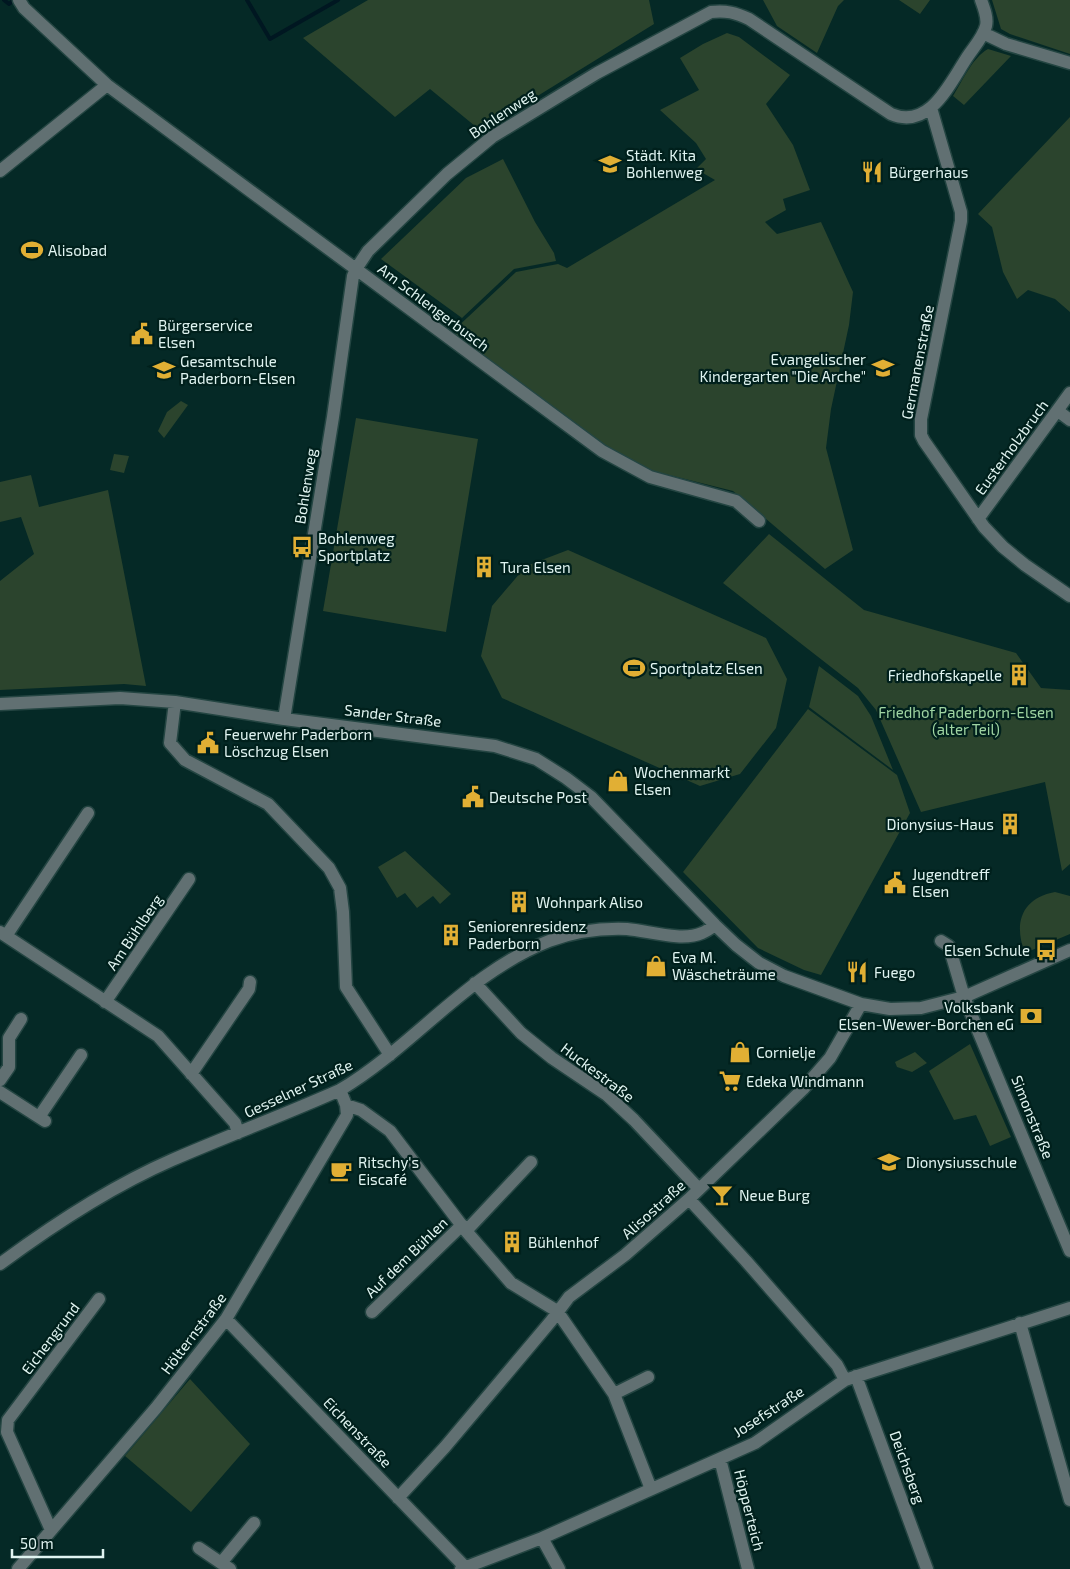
<svg xmlns="http://www.w3.org/2000/svg" width="1070" height="1569" viewBox="0 0 1070 1569" font-family="'Exo 2',sans-serif">
<rect width="100%" height="100%" fill="#052926"/>
<path fill="#2b442d" d="M368,0H649L654,24L481,131L430,89L395,117L303,38Z
M763,0H844L838,6L817,53L777,26Z
M899,0H930L920,14Z
M992,0H1070V54L1010,34L1001,29Z
M727,33L739,37L790,75L766,104L793,145L810,190L783,199L786,210L765,222L777,234L821,222L853,292L849,325L831,409L826,448L853,550L825,569L733,491L649,470L601,443L452,332L516,272L558,264L567,268L715,180L696,169L706,159L696,143L660,110L699,90L680,58L703,44Z
M988,49L1011,56L964,105L953,96C963,80 972,58 988,49Z
M1070,117V312L1055,299L1028,290L1017,299L1003,272L992,227L978,214Z
M503,159L535,222L554,253L556,261L514,269L462,318L381,259L466,178Z
M181,401L188,405L164,438L158,431L167,412Z
M356,418L478,439L446,632L323,611Z
M114,454L129,456L124,473L110,470Z
M31,475L39,507L108,490L146,686L124,684L0,690V581L34,554L21,517L0,522V482Z
M769,534L864,610L1016,653L1041,688L1070,690V864L1062,871L1045,782L921,812L876,710L858,688L723,583Z
M568,550L766,638L787,679L776,728L740,774L700,786L502,698L481,656L492,606L526,566Z
M819,666L858,696L871,716L893,770L809,707Z
M808,709L897,775L910,813L821,975L804,970L758,948L683,872Z
M405,851L451,894L440,904L433,896L417,908L405,893L397,898L378,867Z
M1055,892L1070,896V934L1025,953C1013,923 1022,898 1055,892Z
M970,1044L1011,1137L990,1146L976,1115L954,1120L929,1071Z
M915,1052L927,1063L912,1072L897,1067L895,1062Z
M190,1379L250,1444L191,1512L125,1456Z"/>
<g fill="none" stroke-linecap="round" stroke-linejoin="round">
<path stroke="#001721" stroke-width="4" d="M4,0L9,4L14,0
M247,0L270,39L338,0"/>
<g stroke="#244542" stroke-width="15">
<path id="minor" d="M19,0L24,8L107,85L602,451L650,477L736,501L759,521
M983,33L1006,44L1070,63
M931,108L961,212V221L921,419V435L924,441L984,527L1003,547L1025,565L1070,596
M0,171L107,85
M1058,411L1070,420
M978,519L1070,393
M175,702L170,743L185,760L268,804L329,868L340,888L343,912L346,987L390,1055
M0,704L120,698L175,702L284,719L495,746L536,759L566,778L591,797L715,925L736,945L759,963L784,976L861,1004L890,1009L921,1008L964,997L1070,950
M284,719L333,417L353,276L356,269L368,251L447,174L492,137L597,73L711,12C726,10 736,13 749,19L891,114C929,130 949,85 966,59C972,49 983,38 986,26C988,18 984,8 981,0
M0,932L158,1036L235,1123L238,1133
M6,936L88,813
M941,941L949,946L964,997L1070,1251
M475,983L521,1033L552,1058L607,1095L634,1120L699,1189
M105,1002L189,879
M191,1074L249,989L250,982
M0,1080L9,1067V1038L21,1019
M0,1092L45,1121
M346,1105L361,1110L390,1131L466,1231L511,1283L557,1311L614,1394L651,1489
M39,1117L81,1055
M689,1199L746,1261L837,1365L845,1380
M466,1231L531,1162
M0,1264C54,1224 110,1187 172,1160C227,1136 284,1115 340,1090C414,1046 467,973 549,941C573,932 601,928 627,929C649,931 682,942 702,933C707,931 711,928 715,925
M372,1312L462,1225
M226,1319L465,1567
M1020,1323L1070,1500
M856,1376L927,1569
M614,1394L648,1377
M720,1459L748,1569
M398,1498L445,1447L551,1321L569,1297L625,1255L689,1199L803,1089L830,1058L861,1004
M51,1530L7,1432L8,1420L99,1299
M542,1538L559,1569
M199,1548L230,1569
M221,1563L254,1523
M18,1569L156,1408L226,1319L347,1115L346,1105L340,1090
M461,1569L542,1538L755,1443L845,1380L1070,1308"/>
</g>
<use href="#minor" stroke="#617072" stroke-width="12"/>
</g>
<defs>
<g id="school-bare" transform="scale(1.725)"><path d="M0-5L7-2L0 1L-7-2ZM-4 1L0 2.5L4 1V4Q0 6-4 4Z" fill="#e1af34" stroke="#00201c" stroke-width="2.5" paint-order="stroke"/></g>
<g id="restaurant-bare" transform="scale(1.725)"><path d="M-5-6h1v4h1v-4h1v4h1v-4h1v5L-1.5 .5V6h-2V.5L-5-1ZM5-6V6H3V1.5H1.5Q1.5-4 5-6Z" fill="#e1af34" stroke="#00201c" stroke-width="2.5" paint-order="stroke"/></g>
<g id="stadium-bare" transform="scale(1.725)"><path d="M0-5a6.5 5 0 1 0 0 10a6.5 5 0 1 0 0-10ZM-3.5-1.8h7v3.6h-7Z" fill="#e1af34" stroke="#00201c" stroke-width="2.5" paint-order="stroke"/></g>
<g id="civic-bare" transform="scale(1.725)"><path d="M-.6-6.5H3V-4.5H.6V-3L4-1V1h2V6H-6V1h2V-1L-.6-3ZM-1.2 2.5V6h2.4V2.5Z" fill="#e1af34" stroke="#00201c" stroke-width="2.5" paint-order="stroke"/></g>
<g id="bus-bare" transform="scale(1.725)"><path d="M-5-6H5V4H4V6H2V4H-2V6H-4V4H-5ZM-3.5-4V0h7V-4ZM-3.5 1.2v1.5H-2V1.2ZM2 1.2v1.5H3.5V1.2Z" fill="#e1af34" stroke="#00201c" stroke-width="2.5" paint-order="stroke"/></g>
<g id="building-bare" transform="scale(1.725)"><path d="M-4-6H4V6H1V3H-1V6H-4ZM-2.5-4.3h1.7v1.8h-1.7ZM.8-4.3h1.7v1.8H.8ZM-2.5-1h1.7V.8h-1.7ZM.8-1h1.7V.8H.8Z" fill="#e1af34" stroke="#00201c" stroke-width="2.5" paint-order="stroke"/></g>
<g id="shop-bare" transform="scale(1.725)"><path d="M-5-2.5h2.3a2.7 3.5 0 0 1 5.4 0H5L5.5 6h-11ZM-1.5-2.5h3a1.5 2.3 0 0 0-3 0Z" fill="#e1af34" stroke="#00201c" stroke-width="2.5" paint-order="stroke"/></g>
<g id="bank-bare" transform="scale(1.725)"><path d="M-6-4H6V4H-6ZM0-2.3a2.3 2.3 0 1 0 0 4.6a2.3 2.3 0 1 0 0-4.6Z" fill="#e1af34" stroke="#00201c" stroke-width="2.5" paint-order="stroke"/></g>
<g id="supermarket-bare" transform="scale(1.725)"><path d="M-6-5.5h2.5l.6 2H6L4.5 2H-2.5L-4.4-4H-6ZM-1.5 3.2a1.3 1.3 0 1 0 .1 0ZM3 3.2a1.3 1.3 0 1 0 .1 0Z" fill="#e1af34" stroke="#00201c" stroke-width="2.5" paint-order="stroke"/></g>
<g id="cafe-bare" transform="scale(1.725)"><path d="M-5.5-4.5H6V0H3Q3 3.5 0 3.5H-2.5Q-5.5 3.5-5.5 0ZM3-3.2v2h1.7v-2ZM-6 4.5H4V6H-6Z" fill="#e1af34" stroke="#00201c" stroke-width="2.5" paint-order="stroke"/></g>
<g id="bar-bare" transform="scale(1.725)"><path d="M-6-5H6L.8 .8V4.5H3.5V6h-7V4.5H-.8V.8Z" fill="#e1af34" stroke="#00201c" stroke-width="2.5" paint-order="stroke"/></g>
</defs>
<g fill-rule="evenodd">
<use href="#school-bare" x="610" y="164"/>
<use href="#restaurant-bare" x="872" y="172"/>
<use href="#stadium-bare" x="32" y="250"/>
<use href="#civic-bare" x="142" y="334"/>
<use href="#school-bare" x="883" y="368"/>
<use href="#school-bare" x="164" y="370"/>
<use href="#bus-bare" x="302" y="547"/>
<use href="#building-bare" x="484" y="567"/>
<use href="#stadium-bare" x="634" y="668"/>
<use href="#building-bare" x="1019" y="675"/>
<use href="#civic-bare" x="208" y="743"/>
<use href="#shop-bare" x="618" y="781"/>
<use href="#civic-bare" x="473" y="797"/>
<use href="#building-bare" x="1010" y="824"/>
<use href="#civic-bare" x="895" y="883"/>
<use href="#building-bare" x="519" y="902"/>
<use href="#building-bare" x="451" y="935"/>
<use href="#bus-bare" x="1046" y="950"/>
<use href="#shop-bare" x="656" y="966"/>
<use href="#restaurant-bare" x="857" y="972"/>
<use href="#bank-bare" x="1031" y="1016"/>
<use href="#shop-bare" x="740" y="1052"/>
<use href="#supermarket-bare" x="730" y="1081"/>
<use href="#school-bare" x="889" y="1162"/>
<use href="#cafe-bare" x="341" y="1171"/>
<use href="#bar-bare" x="722" y="1195"/>
<use href="#building-bare" x="512" y="1242"/>
</g>
<g text-anchor="middle" dominant-baseline="central" stroke-width="4.5" stroke-linejoin="round" paint-order="stroke">
<g font-size="15" fill="#e0f4f1" stroke="#00201c">
<text transform="translate(502 113) rotate(-34)">Bohlenweg</text>
<text transform="translate(434 307) rotate(37)">Am Schlengerbusch</text>
<text transform="translate(917 362) rotate(-79)">Germanenstraße</text>
<text transform="translate(1011 447) rotate(-54)">Eusterholzbruch</text>
<text transform="translate(305 486) rotate(-81)">Bohlenweg</text>
<text transform="translate(393 715) rotate(7)">Sander Straße</text>
<text transform="translate(134 932) rotate(-56)">Am Bühlberg</text>
<text transform="translate(598 1072) rotate(37)">Huckestraße</text>
<text transform="translate(298 1088) rotate(-25)">Gesselner Straße</text>
<text transform="translate(1033 1117) rotate(68)">Simonstraße</text>
<text transform="translate(653 1209) rotate(-42)">Alisostraße</text>
<text transform="translate(406 1257) rotate(-44)">Auf dem Bühlen</text>
<text transform="translate(193 1333) rotate(-53)">Hölternstraße</text>
<text transform="translate(50 1338) rotate(-53)">Eichengrund</text>
<text transform="translate(768 1411) rotate(-33)">Josefstraße</text>
<text transform="translate(358 1432) rotate(46)">Eichenstraße</text>
<text transform="translate(908 1467) rotate(70)">Deichsberg</text>
<text transform="translate(750 1510) rotate(76)">Höpperteich</text>
</g>
<g font-size="15" fill="#e0f4f1" stroke="#00201c" text-anchor="start">
<text x="626" y="155">Städt. Kita<tspan x="626" dy="17">Bohlenweg</tspan></text>
<text x="889" y="172">Bürgerhaus</text>
<text x="48" y="250">Alisobad</text>
<text x="158" y="325">Bürgerservice<tspan x="158" dy="17">Elsen</tspan></text>
<text x="866" y="359" text-anchor="end">Evangelischer<tspan x="866" dy="17">Kindergarten "Die Arche"</tspan></text>
<text x="180" y="361">Gesamtschule<tspan x="180" dy="17">Paderborn-Elsen</tspan></text>
<text x="318" y="538">Bohlenweg<tspan x="318" dy="17">Sportplatz</tspan></text>
<text x="500" y="567">Tura Elsen</text>
<text x="650" y="668">Sportplatz Elsen</text>
<text x="1002" y="675" text-anchor="end">Friedhofskapelle</text>
<text x="224" y="734">Feuerwehr Paderborn<tspan x="224" dy="17">Löschzug Elsen</tspan></text>
<text x="634" y="772">Wochenmarkt<tspan x="634" dy="17">Elsen</tspan></text>
<text x="489" y="797">Deutsche Post</text>
<text x="994" y="824" text-anchor="end">Dionysius-Haus</text>
<text x="912" y="874">Jugendtreff<tspan x="912" dy="17">Elsen</tspan></text>
<text x="536" y="902">Wohnpark Aliso</text>
<text x="468" y="926">Seniorenresidenz<tspan x="468" dy="17">Paderborn</tspan></text>
<text x="1030" y="950" text-anchor="end">Elsen Schule</text>
<text x="672" y="957">Eva M.<tspan x="672" dy="17">Wäscheträume</tspan></text>
<text x="874" y="972">Fuego</text>
<text x="1014" y="1007" text-anchor="end">Volksbank<tspan x="1014" dy="17">Elsen-Wewer-Borchen eG</tspan></text>
<text x="756" y="1052">Cornielje</text>
<text x="746" y="1081">Edeka Windmann</text>
<text x="358" y="1162">Ritschy's<tspan x="358" dy="17">Eiscafé</tspan></text>
<text x="906" y="1162">Dionysiusschule</text>
<text x="739" y="1195">Neue Burg</text>
<text x="528" y="1242">Bühlenhof</text>
</g>
<g font-size="15" fill="#9fd5a2" stroke="#00201c">
<text x="966" y="712">Friedhof Paderborn-Elsen<tspan x="966" dy="17">(alter Teil)</tspan></text>
</g>
</g>
<path d="M12 1549v8h91v-8" fill="none" stroke="#e0f4f1" stroke-width="2.5"/>
<text x="20" y="1549" font-size="15" fill="#e0f4f1" stroke="#00201c" stroke-width="4" paint-order="stroke">50 m</text>
</svg>
